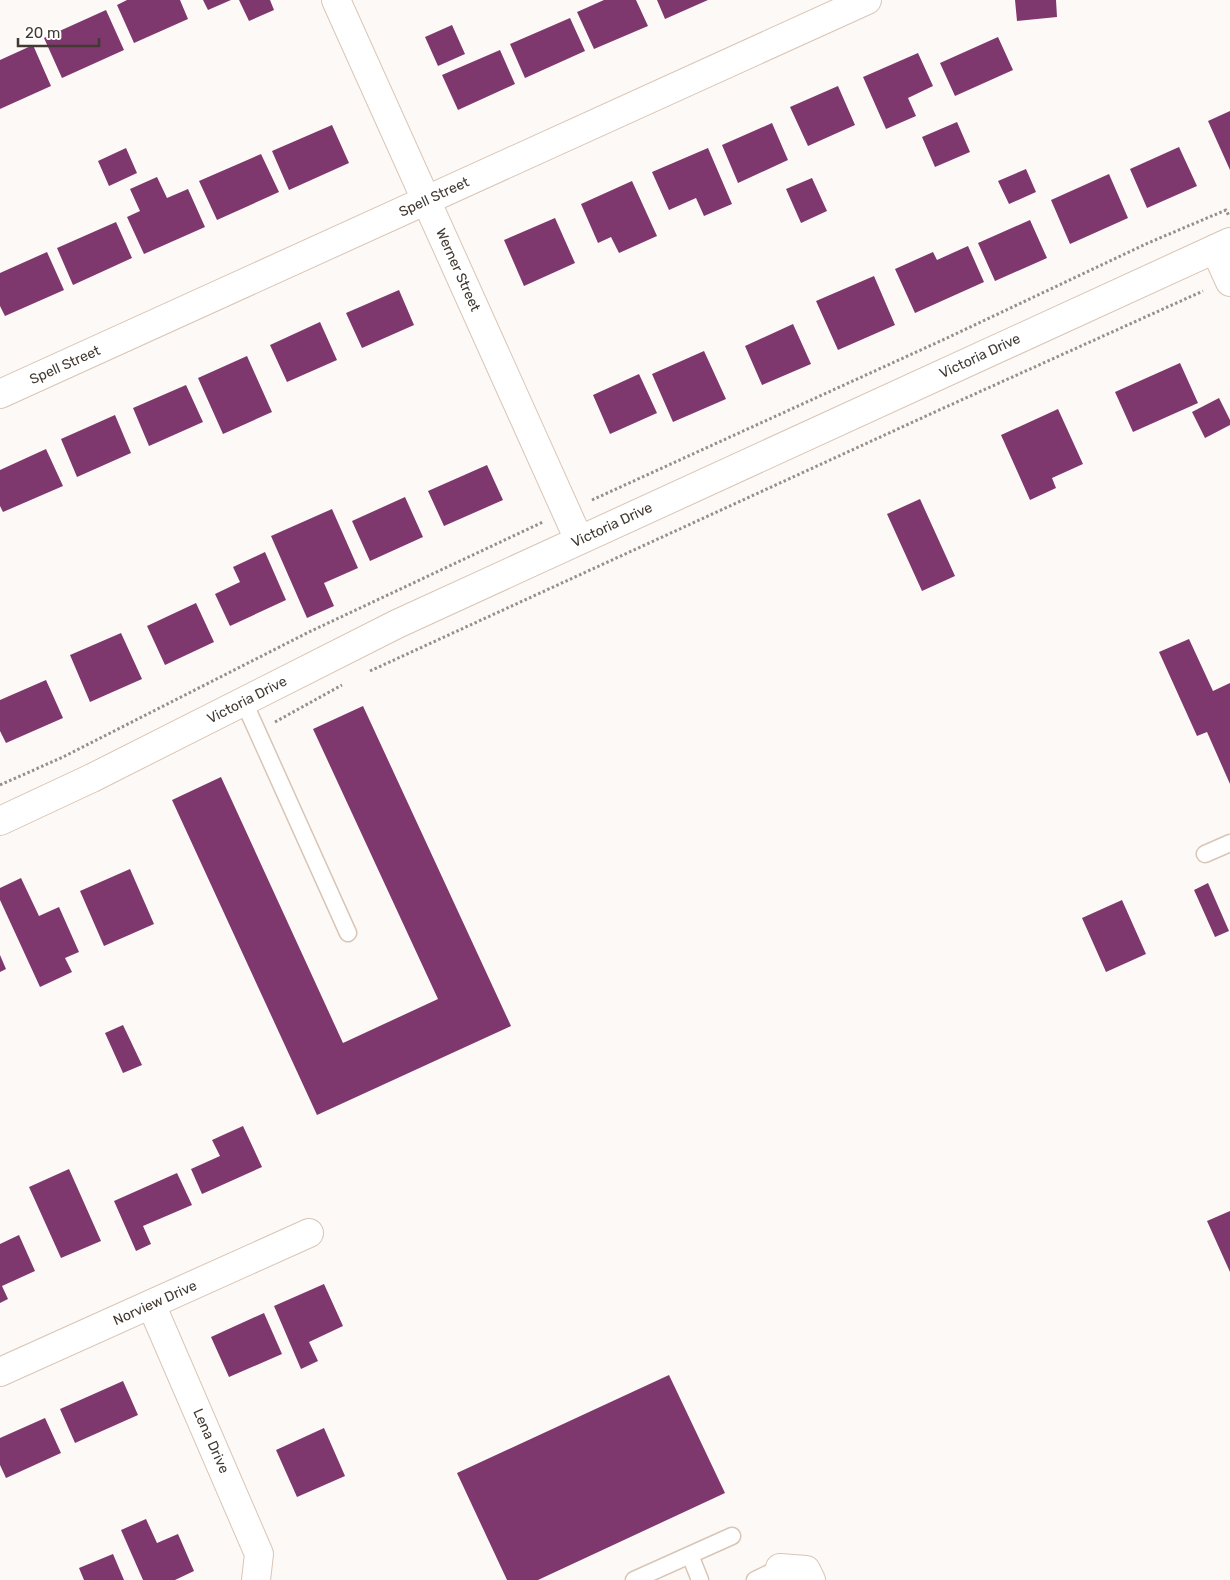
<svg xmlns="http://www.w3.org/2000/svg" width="1230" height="1580" viewBox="0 0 1230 1580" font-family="Rubik,sans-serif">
<rect width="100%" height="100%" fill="#fdf9f6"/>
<path fill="#7f386e" d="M127,0H180L188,19L134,43L117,5Z
M203,0H231L208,10Z
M239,0H270L274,10L249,21Z
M604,0H636L648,26L594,49L577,12Z
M657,0H708L665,19Z
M1015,0H1056L1057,17L1017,21Z
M106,10L124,50L62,78L44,38Z
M570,18L585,51L525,78L510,44Z
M452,25L465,54L438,66L425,37Z
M998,37L1013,70L955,96L940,63Z
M33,45L51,86L0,109V60Z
M500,50L515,84L458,110L442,75Z
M918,53L933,86L908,98L916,116L886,129L863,77Z
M838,86L855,125L808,146L790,107Z
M1230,111V170L1208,121Z
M957,122L970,152L935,167L922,137Z
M772,123L788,160L738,183L722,145Z
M332,125L349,163L289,190L272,151Z
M1179,147L1197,186L1147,208L1130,169Z
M126,148L137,173L109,186L98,161Z
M708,148L732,204L704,216L696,198L669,210L652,172Z
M261,154L279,192L217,220L199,181Z
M1026,169L1036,192L1009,204L998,181Z
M1109,174L1128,218L1070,244L1051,200Z
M157,177L167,198L188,189L205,227L144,254L127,217L140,211L130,189Z
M812,178L827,211L801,223L786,189Z
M632,181L657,236L619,253L611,237L598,243L581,204Z
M555,218L575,263L524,286L504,240Z
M1030,220L1047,258L995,281L978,243Z
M116,222L132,258L73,285L57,248Z
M968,246L984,282L915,313L895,269L933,252L937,260Z
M47,252L64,290L5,316L0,306V273Z
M874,276L895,325L838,350L816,301Z
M399,290L414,325L362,348L346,313Z
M320,322L337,360L287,382L270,345Z
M793,324L811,364L762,385L745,346Z
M704,351L726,399L673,422L652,374Z
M247,356L272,412L223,434L198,378Z
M1180,363L1198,403L1133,432L1115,392Z
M639,374L657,413L610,434L593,395Z
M186,385L203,422L149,446L133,408Z
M1219,398L1230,420V425L1205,438L1192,412Z
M1058,409L1083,464L1052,478L1056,488L1030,500L1001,435Z
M115,415L131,453L77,477L61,439Z
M46,449L63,486L3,512L0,506V470Z
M487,465L503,500L444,526L428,491Z
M405,497L423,537L370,561L352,521Z
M920,499L955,576L922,591L887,514Z
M332,509L358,568L324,583L334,606L307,618L271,536Z
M265,552L286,600L230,626L215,594L240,582L233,567Z
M196,603L214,642L165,665L147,626Z
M121,633L142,679L90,702L70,655Z
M1189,639L1213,691L1230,683V784L1207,732L1197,736L1159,652Z
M46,680L63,718L6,743L0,731V700Z
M363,706L511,1026L317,1115L172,800L221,777L343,1043L438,999L313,729Z
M130,869L154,924L104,946L80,891Z
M21,878L39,916L59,907L79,952L65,958L72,972L40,987L0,900V888Z
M1208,883L1229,931L1215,937L1194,890Z
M1122,900L1146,954L1106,972L1082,918Z
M0,955L6,969L0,972Z
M123,1025L142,1065L123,1073L105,1033Z
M243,1126L262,1167L202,1194L191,1169L220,1156L212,1140Z
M69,1169L101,1241L61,1258L29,1187Z
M177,1173L192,1205L143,1226L151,1244L136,1251L114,1201Z
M1230,1211V1272L1207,1221Z
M19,1235L35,1271L2,1286L8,1299L0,1303V1244Z
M324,1284L343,1326L309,1342L318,1361L301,1369L274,1306Z
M264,1313L282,1354L229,1377L211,1337Z
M669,1375L725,1493L538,1580H507L457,1473Z
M123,1381L138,1415L75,1443L60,1409Z
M45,1418L61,1453L6,1478L0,1465V1438Z
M324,1428L345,1476L297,1497L276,1450Z
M146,1519L157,1543L178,1534L194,1571L175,1580H143L121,1530Z
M113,1554L124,1580H84L79,1568Z"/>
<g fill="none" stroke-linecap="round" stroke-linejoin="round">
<g stroke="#d9c5b5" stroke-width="19">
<path id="service" d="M244,702L348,933
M1205,854L1230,843
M690,1555L700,1580
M634,1580L732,1536
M755,1580L780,1568"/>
</g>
<g stroke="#d9c5b5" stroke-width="30">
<path id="minor" d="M1215,249L1230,282
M0,394L867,0
M151,1304L259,1554L256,1580
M0,1372L309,1233
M780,1568L806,1570L811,1580"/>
</g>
<g stroke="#d9c5b5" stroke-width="30">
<path id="tertiary" d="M336,0L579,540
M0,821L92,778L397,624L1230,242"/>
</g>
<path stroke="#96908b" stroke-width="3" stroke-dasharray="2.5 2.5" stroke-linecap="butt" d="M592,500L947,338L1148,243L1226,210L1229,216
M370,671L937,411L1203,291
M275,722L342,685
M0,785L63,757L309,632L543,522"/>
<use href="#service" stroke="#fff" stroke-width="16"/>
<use href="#minor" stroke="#fff" stroke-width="28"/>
<use href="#tertiary" stroke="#fff" stroke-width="28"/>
</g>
<g text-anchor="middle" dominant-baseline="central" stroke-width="5" stroke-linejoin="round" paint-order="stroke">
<g font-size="14" fill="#413932" stroke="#fff">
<text transform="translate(434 197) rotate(-25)">Spell Street</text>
<text transform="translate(458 270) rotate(66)">Werner Street</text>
<text transform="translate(980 356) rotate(-25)">Victoria Drive</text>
<text transform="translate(65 365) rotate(-24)">Spell Street</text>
<text transform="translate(612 525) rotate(-25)">Victoria Drive</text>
<text transform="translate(247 700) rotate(-27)">Victoria Drive</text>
<text transform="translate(155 1303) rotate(-24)">Norview Drive</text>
<text transform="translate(211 1441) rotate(66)">Lena Drive</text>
</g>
</g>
<path d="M18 38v8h81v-8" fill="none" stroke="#413932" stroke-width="2.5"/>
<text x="25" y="38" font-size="15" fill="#413932" stroke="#ffffff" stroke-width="4" paint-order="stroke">20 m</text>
</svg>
